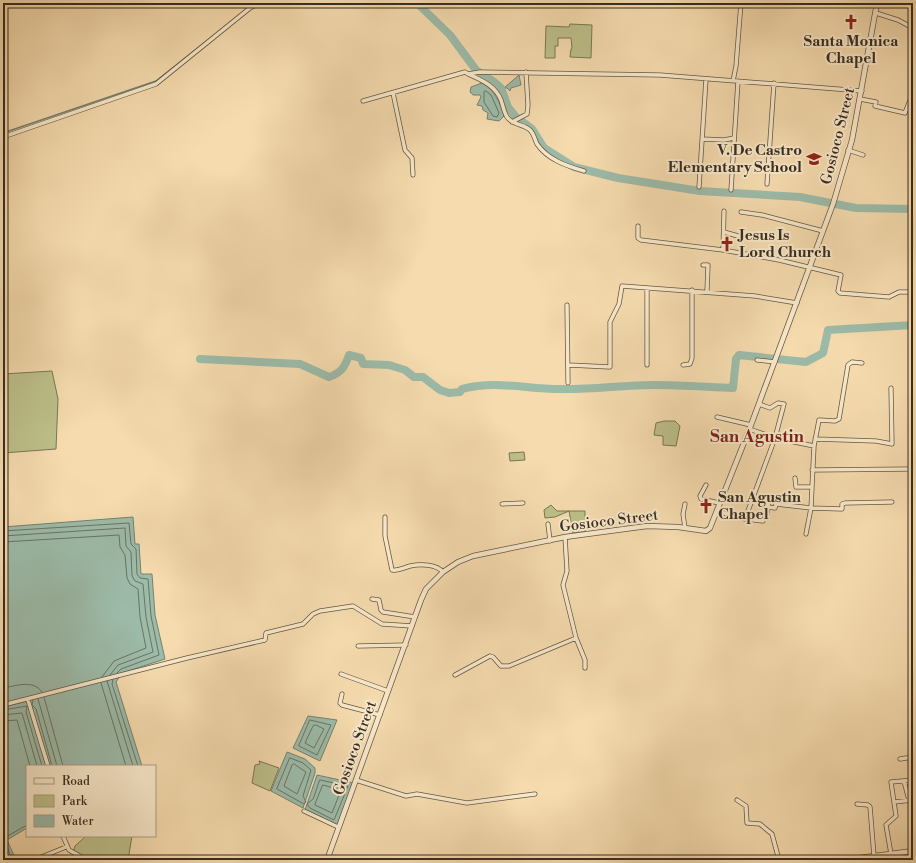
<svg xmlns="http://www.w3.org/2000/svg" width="916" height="863" viewBox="0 0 916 863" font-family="'Libre Bodoni',serif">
<rect width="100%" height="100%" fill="#f5dbae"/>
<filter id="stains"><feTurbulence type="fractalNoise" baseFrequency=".005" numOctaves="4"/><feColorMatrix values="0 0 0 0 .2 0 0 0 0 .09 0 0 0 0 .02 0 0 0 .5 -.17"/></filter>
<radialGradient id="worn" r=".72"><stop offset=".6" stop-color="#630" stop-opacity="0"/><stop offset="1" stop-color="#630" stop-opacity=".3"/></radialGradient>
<path fill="#bdc08a" stroke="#7a7655" d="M570,24L592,25L591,58L570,57L571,49L572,48L571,38H558V46H555V58H545L546,26L569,27Z
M52,371L58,399L56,449L3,453V374Z
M664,421H675L680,426L676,446L663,445V436L654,435L656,423Z
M524,452L525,460L510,461L509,453Z
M551,505L557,511H585V532L573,533L569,511L555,517L545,518L544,510Z
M259,761L279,768L270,791L252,783L255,765L260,764Z
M86,836H132L128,860H87L73,853L75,846Z"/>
<path fill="#9cbba9" stroke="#748272" d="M519,75L521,85L511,88L510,91L507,88H504Z
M482,83C495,90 500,103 504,116L499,121L487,119L488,113L483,110L482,106L477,105L481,97L480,95H473L470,92L471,87Z
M133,517L135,544H139L141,574H152L155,615L165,659L122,673L116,682L142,766H48L29,699L3,704V527Z
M28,701L46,766H27V828L7,840L16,860H3V707Z
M308,716L337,720L320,761L293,748Z
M287,752L305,759L315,768V773L303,808L271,791Z
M317,775L354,783L337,826L305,810Z"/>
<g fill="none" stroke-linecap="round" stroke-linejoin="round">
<path stroke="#6a7464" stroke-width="1" d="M486,91L491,95L499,113L497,117L493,116L484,102V92Z
M3,531L129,523L131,544L136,549L137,574L140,578L148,579L151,616L159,655L121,669L117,673
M3,536L125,528L126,546L131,552L132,576L135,581L143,584L146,617L153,652L118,665L110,675
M3,542L119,535L120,547L125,555L127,578L130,584L138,589L140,617L146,648L114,661L102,677
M113,680L112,684L138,766
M107,681L133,766
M101,683L126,766
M3,688C16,686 33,679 42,692
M44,697L63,766
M38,699L57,766
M33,700L32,705L36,709L52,766
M3,710L27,706L26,712L42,766
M3,715L22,713L37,766
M310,720L331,725L317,755L299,746Z
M3,721L17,720L30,766
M316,725L324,729L314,748L305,743L313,726Z
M290,758L303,763L311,770L303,796L306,802L304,804L277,789Z
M294,764L306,772L297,794L284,786L292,765Z
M320,780L348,786L334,820L310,808L307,804L313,799Z
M323,785L341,790L332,813L315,805Z
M12,860L4,838L27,825"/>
<path stroke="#748272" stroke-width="1.5" d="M250,6L255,3
M3,133L156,81L233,20
M903,860L913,859"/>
<path stroke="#9cbba9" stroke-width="8" d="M417,3L450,35L476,70L493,81L501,88L508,107L516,117L532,129L544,148L574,167L618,178L700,191L800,197L856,208L913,209
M200,359L300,364L329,377C341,373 345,367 349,355L361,358L363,364L389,365L405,370L414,377H423L440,390L449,393L460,392L462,389C495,380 526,389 559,389C591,390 622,385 654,385C680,385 707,387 733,388L736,359L739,355L806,362L823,353L828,330L913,325"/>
<g stroke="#665844" stroke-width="5">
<path id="minor" d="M870,3L877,4
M876,13L898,20L913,28
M468,74C481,80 495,85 501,100C503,106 504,112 507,117C512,125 524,124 530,130C534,134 535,140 537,144C548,160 567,166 584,171
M733,81L736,66L741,3
M393,93L405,150L412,158L413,175
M860,99L876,102L875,106L905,113L913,93
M363,101L465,72L468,74L480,72L660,75L862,91
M512,122L527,114L528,105L526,72
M3,137L156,84L250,8L260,3
M702,139L724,140L734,138
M848,150L863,155
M767,184L774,83
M699,187L706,79
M731,190L738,81
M741,212L762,215L823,231
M638,226V238L641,240L723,250L779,260L841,275L838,291L840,293L889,297L899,292H913
M724,232L738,236
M723,250L724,211
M703,265H708L707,291
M567,305L568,383
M757,360L775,362
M569,365L610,367V322L619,304L622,286L755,296L797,303
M647,365V288
M683,365L690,364L692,358V290
M717,417L751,425
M749,429L775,438L814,446
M815,439L876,441L892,444L891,388
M812,470L913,469
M795,478L796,487H812L811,508L842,509V504L845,503L892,502
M706,485L700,496L701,499L719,503
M812,487L814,446L819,420L835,421L839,419L848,365L852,362L862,363
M751,499L769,502L766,518
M502,504L523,503
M685,504L683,514L685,528
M768,507L775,508L776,504L811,508L806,534
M717,511L745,519L775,438L784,404L778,403L770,408L759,404
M385,517V536L392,570C399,571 403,568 410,566C421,564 436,564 443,572
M745,519L763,521
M548,524L550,541
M565,537L567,571L563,585L576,638
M372,599L379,600L381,610L383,612L415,617
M358,646L406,645
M341,674L388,691
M455,675L490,656L493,657L501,666H509L576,638L585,660V668
M342,694L340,703L342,705L380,715
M28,700L48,766
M3,705L187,658L265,640L266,633L303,624L313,614L320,611L353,606L382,624L412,626
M900,759L913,757
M356,780L406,796L417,794L467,803L535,794
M904,781L909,800
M737,800L746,806L747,823L760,824L772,834L779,860
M894,802L913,800
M857,804L868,805L870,807L874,856
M304,811L338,827
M63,836L69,850L87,860
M891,854L886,825L896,816L891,782L913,780
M34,860L66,847"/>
</g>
<g stroke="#665844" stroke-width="6">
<path id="tertiary" d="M327,860L421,600L426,589L443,572L458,562L473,556L565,537L647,526L678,527L706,531L710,528L751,425L833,204L852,140L877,3
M844,860L913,851"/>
</g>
<use href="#minor" stroke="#f8e8ca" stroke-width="3.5"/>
<use href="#tertiary" stroke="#f8e8ca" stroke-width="4.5"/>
</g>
<defs>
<g id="church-bare" transform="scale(1.2)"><path d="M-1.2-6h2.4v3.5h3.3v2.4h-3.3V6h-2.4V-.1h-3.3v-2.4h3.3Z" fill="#8f2418" stroke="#f8e8ca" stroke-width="2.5" paint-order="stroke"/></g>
<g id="school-bare" transform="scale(1.2)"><path d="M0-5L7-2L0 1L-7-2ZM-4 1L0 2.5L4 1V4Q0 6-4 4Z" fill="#8f2418" stroke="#f8e8ca" stroke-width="2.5" paint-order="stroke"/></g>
</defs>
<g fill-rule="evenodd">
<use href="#church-bare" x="851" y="22"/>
<use href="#school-bare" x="814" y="159"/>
<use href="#church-bare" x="727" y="244"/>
<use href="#church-bare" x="706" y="506"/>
</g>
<g text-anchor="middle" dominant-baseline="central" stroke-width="4" stroke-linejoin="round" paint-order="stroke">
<g font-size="15" font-weight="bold" fill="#372c20" stroke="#f8e8ca" text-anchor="start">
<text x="851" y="41" text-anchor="middle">Santa Monica<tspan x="851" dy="17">Chapel</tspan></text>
<text x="802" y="150" text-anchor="end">V. De Castro<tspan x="802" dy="17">Elementary School</tspan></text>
<text x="739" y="235">Jesus Is<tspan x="739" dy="17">Lord Church</tspan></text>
<text x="718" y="497">San Agustin<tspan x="718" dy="17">Chapel</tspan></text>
</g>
<g font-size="15" fill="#372c20" stroke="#f8e8ca">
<text transform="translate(838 136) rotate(-76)">Gosioco Street</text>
<text transform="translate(609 521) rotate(-7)">Gosioco Street</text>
<text transform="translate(355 748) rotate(-70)">Gosioco Street</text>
</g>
<g font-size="17" font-weight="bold" fill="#7a1f14" stroke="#f8e8ca">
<text x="757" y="437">San Agustin</text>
</g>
</g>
<rect width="916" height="863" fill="none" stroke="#f5dbae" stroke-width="16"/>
<rect x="4" y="4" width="908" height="855" fill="none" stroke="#372c20" stroke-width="2"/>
<rect x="8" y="8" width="900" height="847" fill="none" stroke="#372c20"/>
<rect x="26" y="765" width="130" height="72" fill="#f8e8ca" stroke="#ab9d86"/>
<rect x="34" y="778" width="20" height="6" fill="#f8e8ca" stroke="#ab9d86"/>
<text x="62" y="785" font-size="12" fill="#372c20">Road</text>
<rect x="34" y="795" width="20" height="12" fill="#bdc08a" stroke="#ab9d86"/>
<text x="62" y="805" font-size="12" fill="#372c20">Park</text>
<rect x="34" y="815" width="20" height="12" fill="#9cbba9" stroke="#ab9d86"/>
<text x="62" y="825" font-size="12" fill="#372c20">Water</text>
<rect width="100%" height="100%" filter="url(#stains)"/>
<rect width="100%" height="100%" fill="url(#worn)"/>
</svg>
